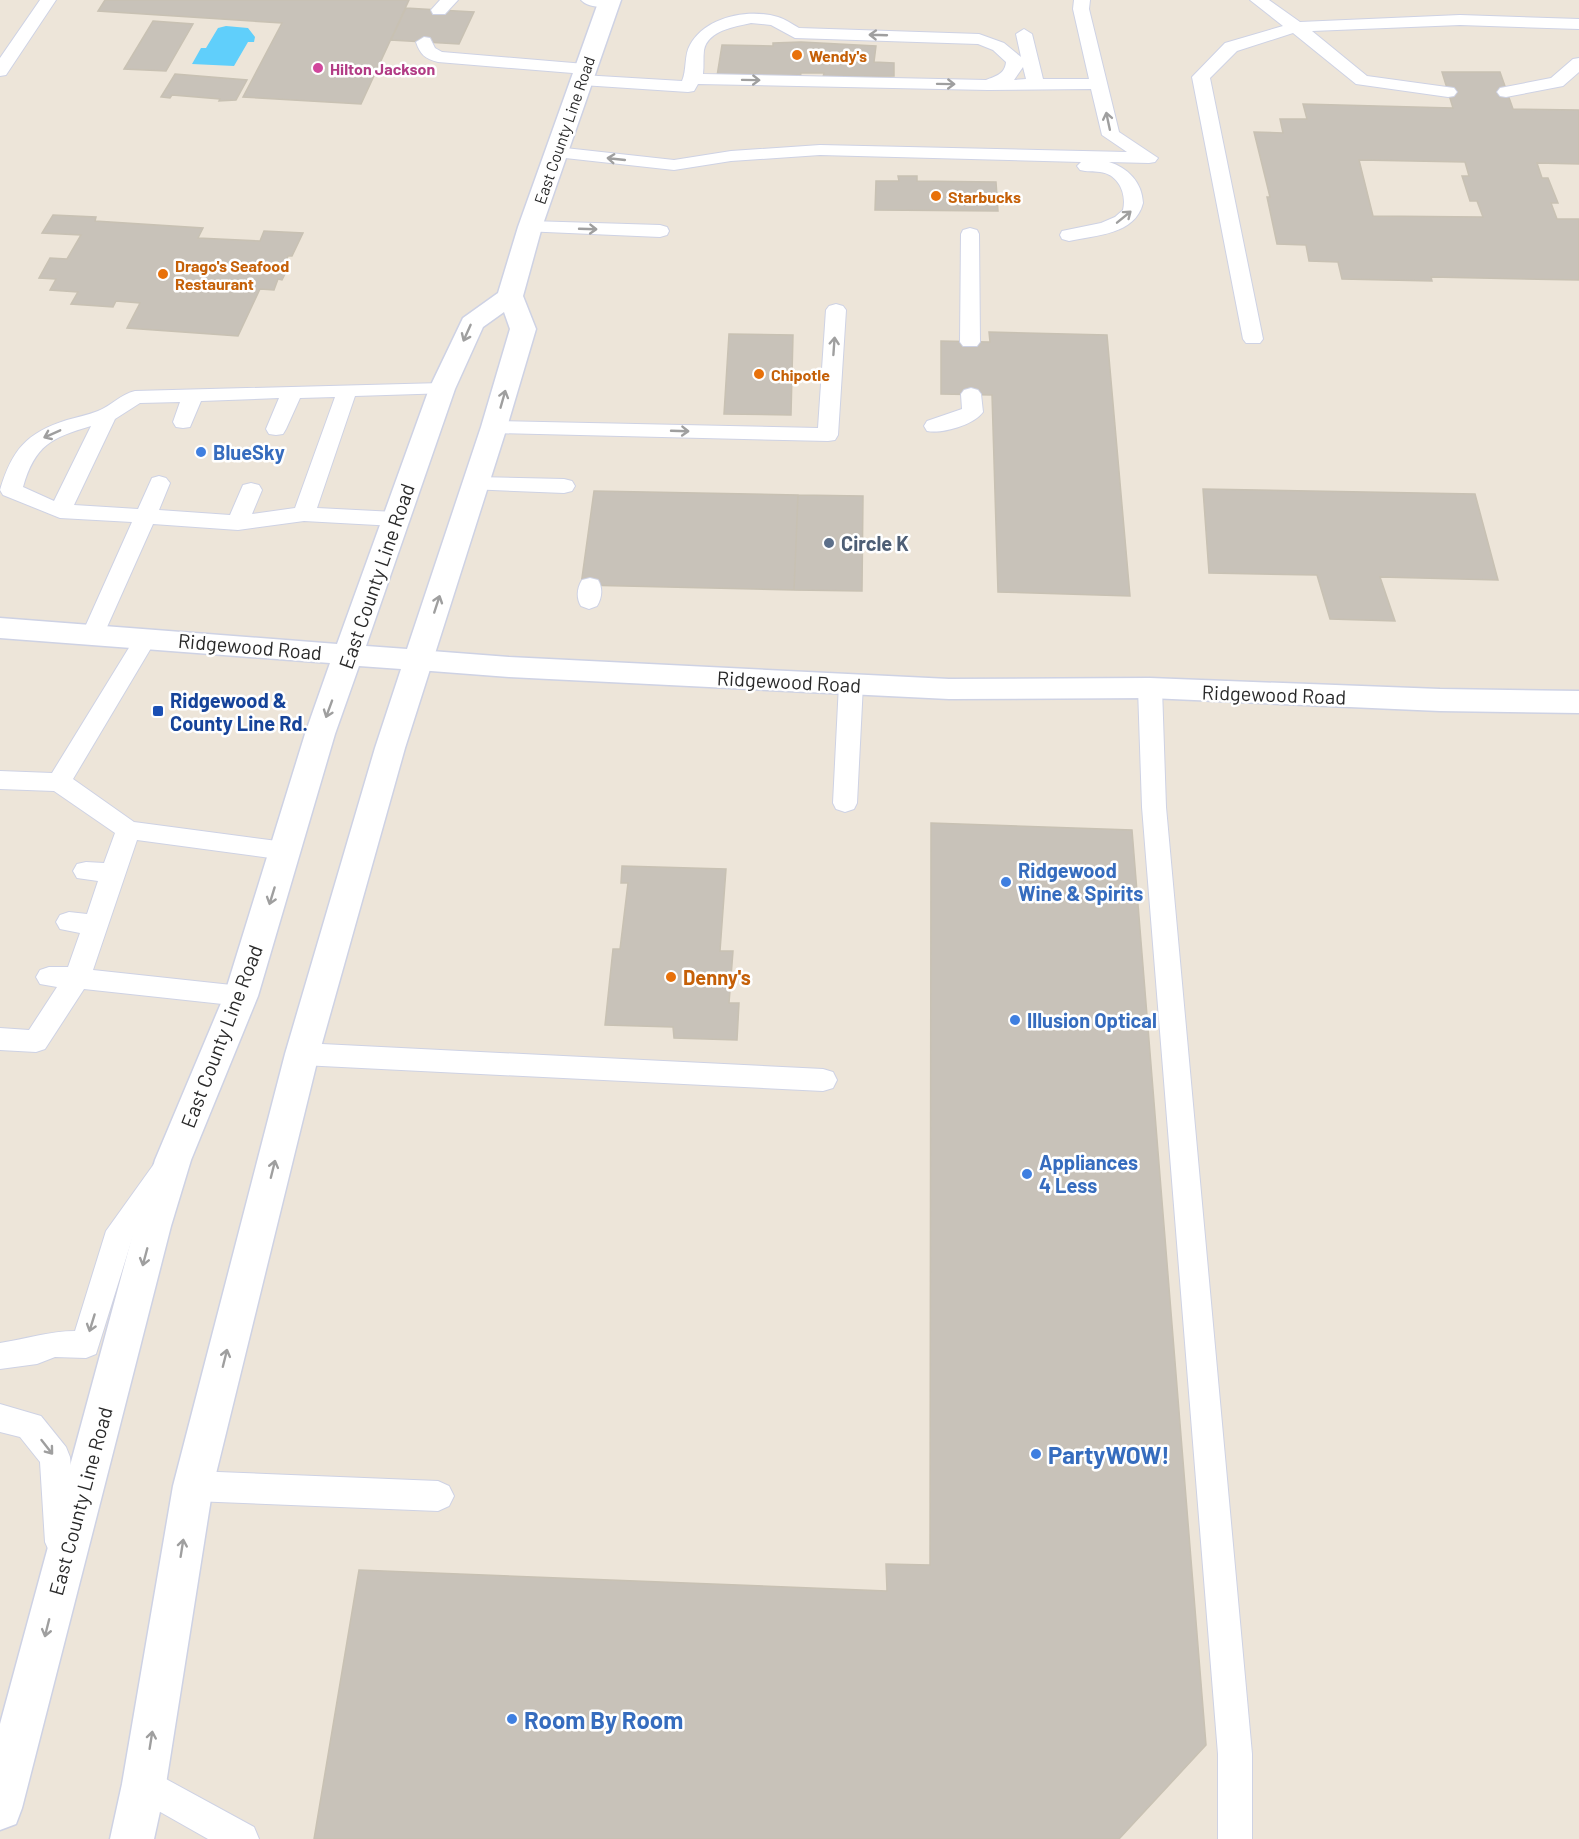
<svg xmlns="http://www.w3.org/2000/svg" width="1579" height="1839" viewBox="0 0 1579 1839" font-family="Barlow,sans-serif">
<rect width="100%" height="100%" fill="#ede5d9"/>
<path fill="#60cffb" d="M226,26L248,28L255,37L254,42H248L234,66L192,64L201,48H206L218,28Z"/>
<path fill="#c8c2b9" stroke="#c8c1b3" stroke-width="1.5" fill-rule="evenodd" d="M105,0H409L361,104L243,97L282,23L98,11Z
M406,8L439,10L474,12L459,44L391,40Z
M153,21L193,24L166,71L124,69Z
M801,42L876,46L874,62L894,63V76L823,77L824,73H801L800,78L717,76L722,45L773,46V43Z
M1442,72H1500L1513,109L1579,110V164L1537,163L1542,178H1548L1558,203H1551L1557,219H1579V280L1431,277L1432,281L1342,279L1338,262L1309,261L1306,245L1277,244L1267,197H1270L1254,132L1283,133L1280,119H1307L1303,104L1453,108ZM1359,160L1465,162L1469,176H1462L1470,201H1477L1483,217L1373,216Z
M175,74L247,80L236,100L219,101L220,99L172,95L170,98L161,97Z
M898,176H917V181L996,182L998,211L875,210L876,181H899Z
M53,215L96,217L95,221L203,228L198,238L260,241L264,231L303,233L292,256H288L283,270H287L282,280L278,279L274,290L260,289L238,336L127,328L140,303L116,301L113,307L71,304L78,292L50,290L56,279L39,278L50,258L67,259L81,235L42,233Z
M989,332L1107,335L1130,596L998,592L992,395L941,394V341L990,342Z
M729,334L793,335L791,415L724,414Z
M1203,489L1475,494L1498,580L1380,577L1395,621L1330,619L1317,575L1209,573Z
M594,491L798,495L794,590L581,585Z
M798,495L863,496L862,591L794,590Z
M931,823L1132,830L1206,1745L1119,1839H314L359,1570L887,1591L886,1564L930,1565Z
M622,866L726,869L720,951H733L729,1003H739L737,1040L674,1038L673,1027L605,1025L613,949H620L628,883H621Z"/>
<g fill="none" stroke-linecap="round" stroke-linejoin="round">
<g stroke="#ced2e4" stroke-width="2">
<path id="lane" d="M40,0H56L6,75L0,76V58Z
M440,0H458L445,14H433L431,10Z
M581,0H617L618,2C611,10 588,8 581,0Z
M1074,0H1090L1089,9L1119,132L1158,158L1155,162L1149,163L1109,162C1128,168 1142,182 1143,203C1135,235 1096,235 1069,241L1062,239L1060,235L1062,231L1101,223L1115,217L1123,210C1127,193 1118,174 1100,172C1093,171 1087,172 1080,170L1077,166L1081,162L820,155L731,161L674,170L556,157L550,156L547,152L550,148L556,147L674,160L731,151L820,145L1127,152L1102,135L1091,89L988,90L698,84L694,91L688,92L582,85L576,84L573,80L576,76L582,75L682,81C687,70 684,55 690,45C705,17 748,8 778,17C785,19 792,24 799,28L979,34L1004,43L1021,57L1016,34L1024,29L1032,34L1043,79H1089L1073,9ZM751,23L771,25L795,38L978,44L993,50L1006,62C1005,74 996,76 986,80L703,74C704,66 703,58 704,50C708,30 735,27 751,23ZM1023,67L1026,79L1014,80Z
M1250,0H1269L1300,22L1460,15L1579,19V29L1460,25L1312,31L1367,76L1454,88L1457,92L1454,96L1448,97L1356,84L1293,33L1237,51L1210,78L1263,339L1260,343H1246L1243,339L1192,77L1225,43L1283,26Z
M424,37L430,38L435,48L442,52L585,64L591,65L594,69L591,73L585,74L438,62C425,59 420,54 416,42Z
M1579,58V72L1563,86L1506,97L1500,96L1497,92L1500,88L1551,78L1573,59Z
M530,221L660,225L667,227L669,231L667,235L660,237L523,231L521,227L523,223Z
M970,228L977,230L979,234L980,342L977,346H963L960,342L961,234L963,230Z
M836,304L843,306L846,310L838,435L835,440L828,441L494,433L487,432L484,427L487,422L494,421L818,428L826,310L829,306Z
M442,383L449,385L452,389L449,393L355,396L317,508L395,512L403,514L406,519L403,524L395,526L304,521L238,530L153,524L103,636L100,641L92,644L84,641L81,636L132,522L60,518L3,495L0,490C12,450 26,433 67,420C77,417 88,415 98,411C111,406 121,394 135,391ZM335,397L295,508L252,514L262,490L259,485L251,483L243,485L230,515L159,510L170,483L166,478L159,476L152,478L138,509L74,505L115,419L140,403L180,402L173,422L176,427L183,428L190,427L201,401L279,398L266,429L269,434L276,435L283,434L286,429L300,398ZM91,426L54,501L23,487C35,445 51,438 91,426Z
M971,388L978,390L981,394L983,412C974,425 942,434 927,431L924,426L927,421L962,409L961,394L964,390Z
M476,477L564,479L572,481L575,486L572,491L564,493L469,489L465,484L469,479Z
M590,578L598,580C603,588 602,598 597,606L589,609L581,606C576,598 577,588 582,580Z
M146,630L154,633L157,638L73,779L134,822L285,842L294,844L297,851L294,858L285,860L137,840L93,970L241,986L250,989L254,996L250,1003L241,1006L84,989L45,1049L36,1052L0,1050V1028L29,1030L57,987L40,984L36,977L40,970L49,967H68L80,933L60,929L56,922L60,915L69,912L87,914L98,881L77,878L73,871L77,864L86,862L104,863L115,833L54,791L0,789V771L52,773L138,633Z
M851,676L859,678L863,684L857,803L854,809L845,812L836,809L833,803L839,684L843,678Z
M1150,680L1158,682L1162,688L1166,807L1252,1754V1839H1218V1754L1142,807L1138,688L1142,682Z
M302,1043L823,1069L833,1072L837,1080L833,1088L823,1091L302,1065L293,1062L289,1054L293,1046Z
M164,1160L174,1164L178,1172L133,1236L96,1354L86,1358L55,1357L37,1364L0,1369V1343C26,1339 50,1331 75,1331L106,1231L154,1164Z
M0,1404L41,1416L66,1447L70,1457L77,1542L72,1553L61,1557L50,1553L45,1542L40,1462L20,1437L0,1432Z
M193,1471L438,1481L449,1486L454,1496L449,1506L438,1511L193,1501L182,1496L177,1486L182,1476Z
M144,1767L254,1827L259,1839H208L132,1796L127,1784L132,1772Z"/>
</g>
<g stroke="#ced2e4" stroke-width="3">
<path id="street" d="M418,650L509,657L949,679L1150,678L1440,689L1579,691V713L1440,711L1150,698L949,699L509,677L418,670L408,667L403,660L408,653Z"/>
</g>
<g stroke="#ced2e4" stroke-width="3">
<path id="secondary" d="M599,0H621L542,227L523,296L536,329L507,427L405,748L319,1054L213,1486L166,1784L154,1839H110L122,1784L173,1486L285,1054L375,748L401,669L359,666L335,734L258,996L191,1160L171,1226L22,1808L16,1824L0,1830V1724L135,1226L155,1160L224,996L305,734L330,663L0,638V618L337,644L429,389L463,318L498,293L518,227ZM504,312L510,329L481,427L407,649L366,646L455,389L483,327Z"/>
</g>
<use href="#lane" fill="#fff" fill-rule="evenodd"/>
<use href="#street" fill="#fff" fill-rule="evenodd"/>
<use href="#secondary" fill="#fff" fill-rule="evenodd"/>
</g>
<defs><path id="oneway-shaft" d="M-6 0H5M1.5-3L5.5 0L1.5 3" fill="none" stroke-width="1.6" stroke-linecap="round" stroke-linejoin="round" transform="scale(1.5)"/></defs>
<g stroke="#9f9f9f">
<use href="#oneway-shaft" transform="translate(878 35) rotate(-178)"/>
<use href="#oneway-shaft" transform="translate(751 80) rotate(1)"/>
<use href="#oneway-shaft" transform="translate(946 84) rotate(1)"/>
<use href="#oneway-shaft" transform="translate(1108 121) rotate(-102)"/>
<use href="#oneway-shaft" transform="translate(616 159) rotate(-174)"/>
<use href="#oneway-shaft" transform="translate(1124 217) rotate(-39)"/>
<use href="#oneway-shaft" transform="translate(588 229) rotate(2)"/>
<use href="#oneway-shaft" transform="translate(467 333) rotate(114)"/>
<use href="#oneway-shaft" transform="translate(834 346) rotate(-86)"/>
<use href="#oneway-shaft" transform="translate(503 399) rotate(-74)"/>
<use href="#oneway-shaft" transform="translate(680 431) rotate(2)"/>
<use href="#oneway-shaft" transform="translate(52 434) rotate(156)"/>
<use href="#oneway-shaft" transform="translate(437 604) rotate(-72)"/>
<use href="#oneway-shaft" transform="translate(329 709) rotate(110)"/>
<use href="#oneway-shaft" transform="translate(272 896) rotate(107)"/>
<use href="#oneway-shaft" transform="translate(273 1169) rotate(-76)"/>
<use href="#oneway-shaft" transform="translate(145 1257) rotate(105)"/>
<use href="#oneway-shaft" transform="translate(92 1323) rotate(107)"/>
<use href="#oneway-shaft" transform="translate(225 1358) rotate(-76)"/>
<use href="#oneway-shaft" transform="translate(47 1447) rotate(52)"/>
<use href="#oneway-shaft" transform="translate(182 1548) rotate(-81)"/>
<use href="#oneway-shaft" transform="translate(47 1628) rotate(104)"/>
<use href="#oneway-shaft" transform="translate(151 1740) rotate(-81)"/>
</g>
<g fill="#e8710a" stroke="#fff" stroke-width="2">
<circle cx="797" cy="55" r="6"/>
<circle cx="936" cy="196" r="6"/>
<circle cx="163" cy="274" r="6"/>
<circle cx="759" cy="374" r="6"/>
<circle cx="671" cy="977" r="6"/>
</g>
<circle fill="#d1479c" stroke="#fff" stroke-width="2" cx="318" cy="68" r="6"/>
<g fill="#3f7fe0" stroke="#fff" stroke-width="2">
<circle cx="201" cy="452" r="6"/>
<circle cx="1006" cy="882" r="6"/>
<circle cx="1015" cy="1020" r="6"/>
<circle cx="1027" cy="1174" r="6"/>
<circle cx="1036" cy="1454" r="6"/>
<circle cx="512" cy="1719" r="6"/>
</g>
<circle fill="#5c6f8a" stroke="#fff" stroke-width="2" cx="829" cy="543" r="6"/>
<rect fill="#1a4fb4" stroke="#fff" stroke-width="2" x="152" y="705" width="12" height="12" rx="3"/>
<g text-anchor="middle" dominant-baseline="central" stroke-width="5" stroke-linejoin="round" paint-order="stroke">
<g font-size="16" font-weight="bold" fill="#c56008" stroke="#fff" text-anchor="start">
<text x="809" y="55">Wendy's</text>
<text x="948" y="196">Starbucks</text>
<text x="175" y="265">Drago's Seafood<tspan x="175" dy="18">Restaurant</tspan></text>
<text x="771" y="374">Chipotle</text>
</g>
<g font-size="16" font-weight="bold" fill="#b23c85" stroke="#fff" text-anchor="start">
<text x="330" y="68">Hilton Jackson</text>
</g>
<g font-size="16" fill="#292929" stroke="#fff">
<text transform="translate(564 130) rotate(-71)">East County Line Road</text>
</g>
<g font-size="20" font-weight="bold" fill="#366cbe" stroke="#fff" text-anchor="start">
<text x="213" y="452">BlueSky</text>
<text x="1018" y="870">Ridgewood<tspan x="1018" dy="23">Wine &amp; Spirits</tspan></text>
<text x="1027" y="1020">Illusion Optical</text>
<text x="1039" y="1162">Appliances<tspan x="1039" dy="23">4 Less</tspan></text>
</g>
<g font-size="20" font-weight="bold" fill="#4e5e75" stroke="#fff" text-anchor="start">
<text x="841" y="543">Circle K</text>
</g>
<g font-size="20" fill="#292929" stroke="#fff">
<text transform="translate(376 576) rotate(-71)">East County Line Road</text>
<text transform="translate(250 646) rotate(5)">Ridgewood Road</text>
<text transform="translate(789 681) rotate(3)">Ridgewood Road</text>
<text transform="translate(1274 694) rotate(2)">Ridgewood Road</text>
<text transform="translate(221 1036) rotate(-69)">East County Line Road</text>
<text transform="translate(80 1501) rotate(-75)">East County Line Road</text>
</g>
<g font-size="20" font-weight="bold" fill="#164399" stroke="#fff" text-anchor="start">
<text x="170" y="700">Ridgewood &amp;<tspan x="170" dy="23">County Line Rd.</tspan></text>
</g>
<g font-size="20" font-weight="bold" fill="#c56008" stroke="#fff" text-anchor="start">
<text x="683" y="977">Denny's</text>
</g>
<g font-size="24" font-weight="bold" fill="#366cbe" stroke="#fff" text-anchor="start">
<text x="1048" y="1454">PartyWOW!</text>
<text x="524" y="1719">Room By Room</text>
</g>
</g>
</svg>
